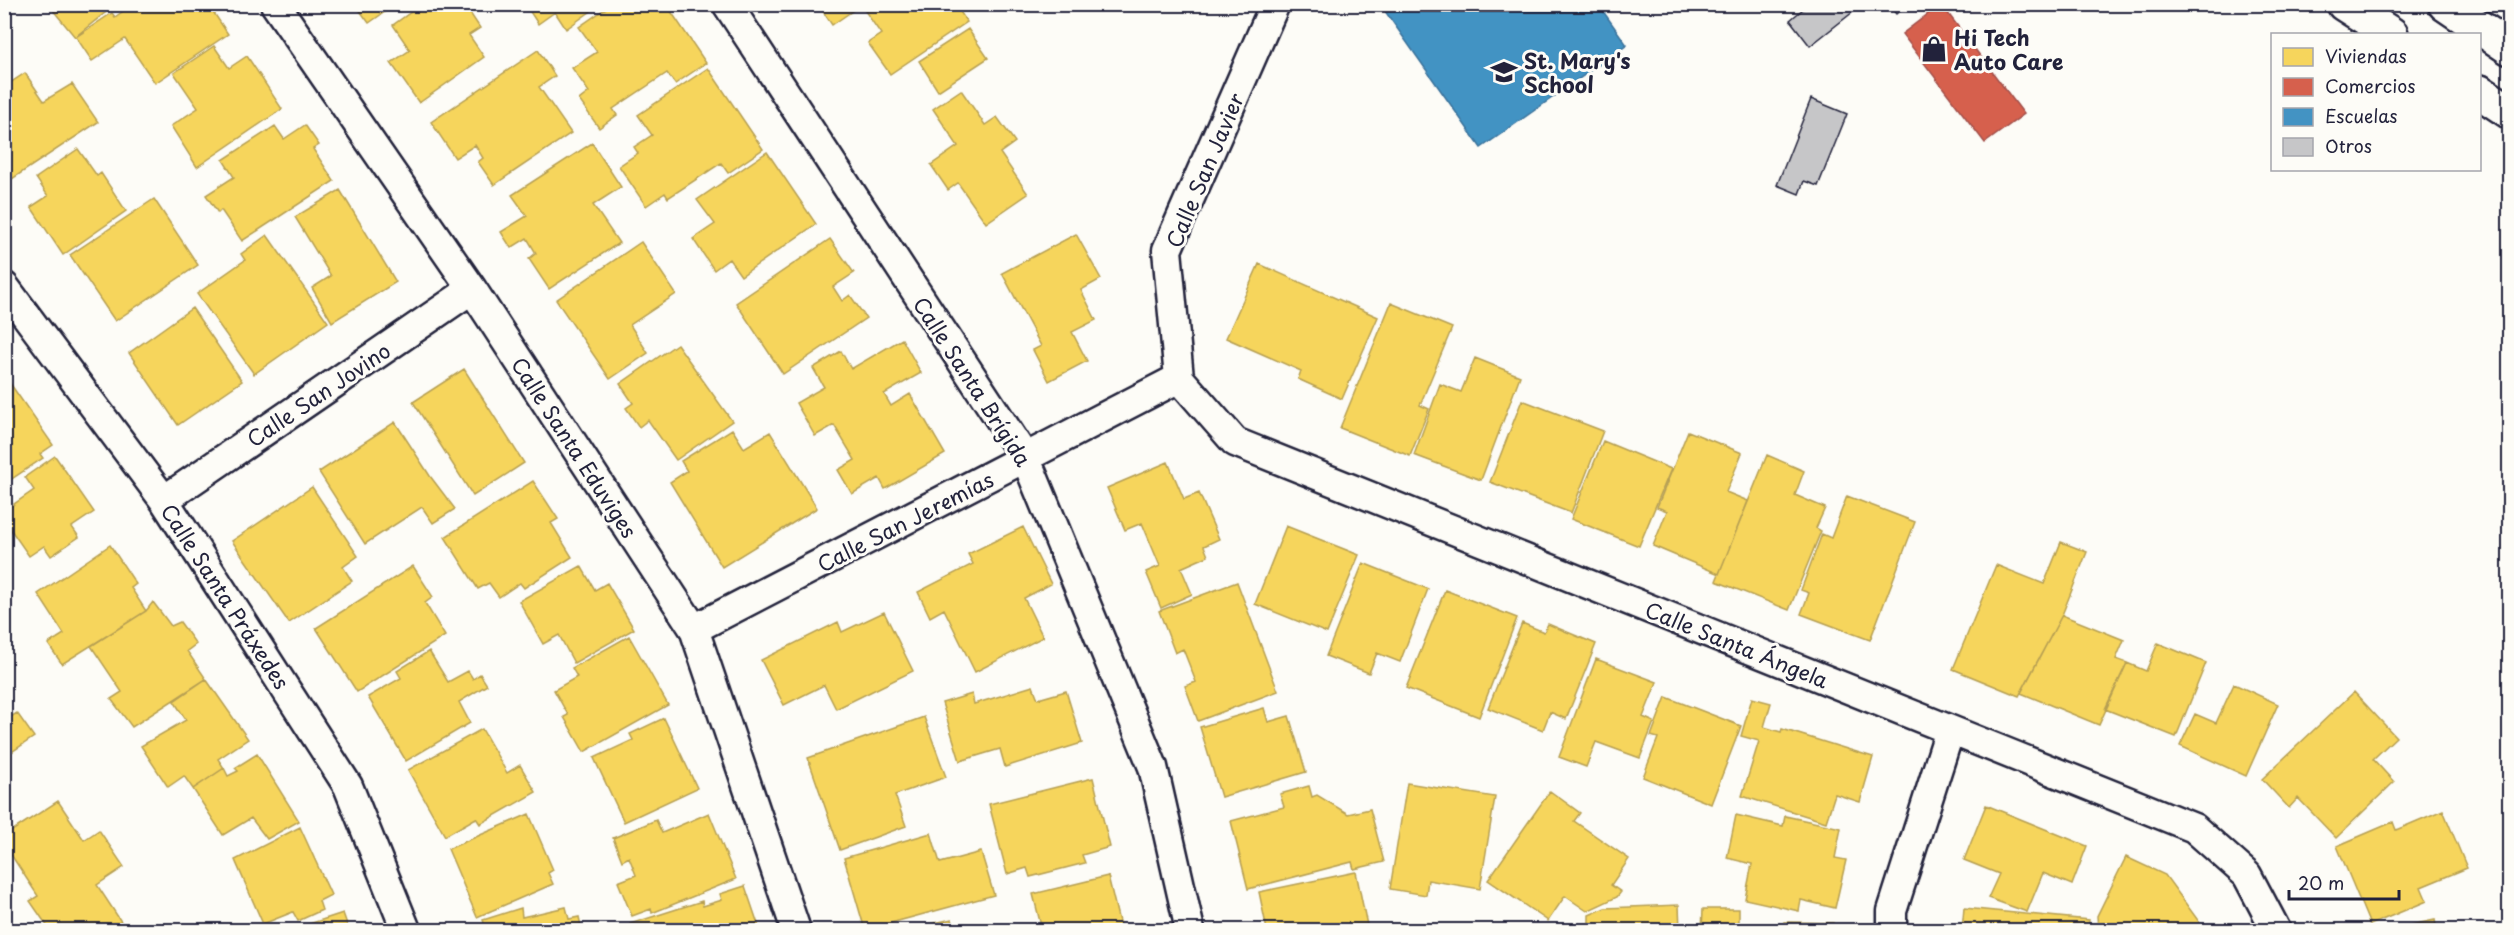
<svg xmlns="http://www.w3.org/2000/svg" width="2514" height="935" viewBox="0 0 2514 935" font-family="'Playpen Sans',sans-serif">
<rect width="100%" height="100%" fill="#fdfcf7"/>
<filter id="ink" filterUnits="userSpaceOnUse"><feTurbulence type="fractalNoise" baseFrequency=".0167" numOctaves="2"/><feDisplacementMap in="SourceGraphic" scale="12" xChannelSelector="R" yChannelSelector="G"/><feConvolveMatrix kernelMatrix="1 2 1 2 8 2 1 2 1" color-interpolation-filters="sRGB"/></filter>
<g filter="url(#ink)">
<path fill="#f6d55c" stroke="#b69f52" stroke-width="1.5" d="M48,4H100L106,12L75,37Z
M133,4H208L228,34L155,83L125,39L92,61L76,37L112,13L115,17Z
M355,4H396L369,23Z
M464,4L480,28L469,35L484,57L419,103L391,63L410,50L393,25L422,4Z
M525,4H601L566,29L555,12L538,24Z
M612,4H666L706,63L675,84L667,73L613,109L617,115L599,128L579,100L589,92L572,68L597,52L579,27Z
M818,4H955L967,22L890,74L868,43L881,34L861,5L832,25Z
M968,29L988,58L938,91L919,61Z
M214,46L229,68L247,56L282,109L197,167L171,126L198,108L174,73Z
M538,50L555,76L539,87L571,133L494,185L478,162L483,158L475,145L455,158L431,122Z
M708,68L763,149L728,173L721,163L668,198L665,193L646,206L619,166L638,153L634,147L652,135L638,115Z
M25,73L44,101L72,84L98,122L12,179L4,167V87Z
M961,90L985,125L997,117L1015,142L1000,153L1028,194L986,223L958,183L948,190L931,165L958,146L933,109Z
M305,125L319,145L313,149L334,181L242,241L221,210L218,213L206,195L234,177L223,160L275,126L284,139Z
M592,143L621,187L593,205L619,243L549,289L529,259L536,253L527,238L511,248L501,232L527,216L512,195Z
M78,149L97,176L101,173L126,211L63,255L31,207L48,196L36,178Z
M767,152L816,224L741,276L729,259L714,270L693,239L715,224L697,200Z
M340,190L396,282L332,322L312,288L331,276L295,217Z
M154,199L198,265L115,321L70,255Z
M1076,234L1101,279L1081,290L1096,320L1072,332L1087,361L1049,381L1033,350L1041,346L1002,273Z
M267,235L328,322L254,374L197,294L245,260L241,254Z
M830,239L854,273L833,287L842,301L850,295L866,318L783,374L736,303Z
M641,242L676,294L630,325L648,353L610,379L556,300Z
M1259,264L1378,317L1342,399L1298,379L1301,371L1226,338Z
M1391,303L1452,328L1420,405L1429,409L1410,456L1340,428Z
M192,308L242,381L178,425L129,353Z
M902,339L921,373L884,394L891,406L910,394L945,454L885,489L879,478L852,494L838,470L855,460L834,425L815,436L796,403L824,387L813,368L841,351L851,369Z
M677,344L732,421L676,460L648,420L639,427L626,408L633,403L620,384Z
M1475,358L1520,376L1481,480L1414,455L1440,384L1461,392Z
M464,369L524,463L473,496L413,402Z
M7,379L53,445L40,454L43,458L4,484V381Z
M1522,400L1603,431L1571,513L1490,482Z
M395,422L430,476L455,509L433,523L422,507L365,544L319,472Z
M732,429L744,448L770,432L817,508L722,567L670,482L687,471L681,461Z
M1688,431L1742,453L1726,492L1748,501L1719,574L1653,546L1667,511L1657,507Z
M1603,441L1671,469L1639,546L1571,519Z
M1767,455L1804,471L1795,495L1825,508L1816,528L1821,531L1789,610L1716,581Z
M55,456L94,512L72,527L79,537L51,556L44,546L29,556L4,520V511L34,490L25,477Z
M1168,462L1184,499L1199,493L1219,539L1204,546L1208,556L1181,568L1192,594L1161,608L1146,572L1160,566L1142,523L1125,530L1107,488Z
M533,481L558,519L551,523L572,557L524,588L520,583L499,597L489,583L478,589L445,537Z
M312,487L358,556L343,567L352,581L289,623L232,541Z
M1847,496L1915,522L1870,640L1801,614L1809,593L1801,590L1822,534L1831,538Z
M1286,526L1359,555L1327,633L1255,604Z
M1023,527L1051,584L1024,598L1043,637L975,672L944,609L930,617L918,592L973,564L968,554Z
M2061,542L2087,552L2062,615L2019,696L1953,669L1996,565L2044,584Z
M110,545L136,584L131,588L146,611L62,664L48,644L64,634L38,594Z
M1363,563L1428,589L1400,662L1377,653L1369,673L1326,656Z
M413,566L433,597L425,603L445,636L357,692L316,628Z
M581,566L595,590L607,583L634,629L574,663L559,635L543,644L519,601Z
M1237,582L1278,691L1198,721L1185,686L1196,682L1183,649L1175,653L1159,611Z
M1445,590L1517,618L1479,717L1406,688Z
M153,602L171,626L180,622L196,644L187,651L206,679L132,727L111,699L122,692L91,646L146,611Z
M884,612L913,671L836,709L824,685L784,705L761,660L838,622L842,632Z
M2062,615L2124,640L2116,659L2127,663L2099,725L2021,693Z
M1522,623L1544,632L1548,624L1596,644L1566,719L1550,712L1543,730L1488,708Z
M629,636L668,705L584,752L564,717L568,715L554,690L577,677L572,668Z
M2158,643L2206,663L2176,737L2105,709L2127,663L2146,671Z
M429,651L448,682L468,671L473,679L480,674L487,685L459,702L470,723L406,761L368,697L401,678L397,671Z
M1596,659L1657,682L1643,717L1654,722L1640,758L1596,742L1586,767L1559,757Z
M206,679L248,739L218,759L224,768L193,789L184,776L168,787L141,746L186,720L174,701Z
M2234,684L2278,704L2246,776L2180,746L2195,714L2216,723Z
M1033,686L1038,699L1066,691L1082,743L1005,767L1000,749L960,761L942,703L972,694L974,704Z
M2354,692L2396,737L2373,759L2394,782L2336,838L2298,798L2289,808L2262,779Z
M1666,697L1741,726L1711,804L1643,777L1658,738L1651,736Z
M1752,698L1771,703L1764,727L1781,732L1782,729L1873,757L1860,802L1835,794L1826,822L1742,796L1759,741L1741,736Z
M1264,708L1268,722L1289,716L1306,772L1221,797L1200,727Z
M4,711L9,718L17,713L34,737L4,757Z
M924,717L946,777L895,795L906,826L840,850L808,758Z
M664,718L697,788L624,822L594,758L633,740L630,734Z
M482,729L507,773L520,765L536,792L480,824L476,818L445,836L408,770Z
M257,754L299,821L267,839L251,818L223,835L193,789L224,768L228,776L238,771L235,768Z
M1093,778L1110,847L1082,855L1085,863L1030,877L1027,868L1007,874L989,804Z
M1407,783L1495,797L1480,889L1428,880L1426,895L1390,889Z
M1309,786L1312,797L1317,795L1348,814L1370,809L1384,862L1354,869L1352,862L1248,889L1231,821L1284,807L1280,794Z
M1550,791L1580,813L1574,821L1629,859L1611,885L1621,892L1617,897L1587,911L1565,896L1548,921L1488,880Z
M58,801L84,840L99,830L124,867L97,885L122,923L110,930H50L30,901L38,896L4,844V836Z
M1986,805L2087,846L2072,885L2043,873L2027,912L1988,898L1999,874L1964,860Z
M2443,810L2467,868L2421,887L2427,901L2370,925L2337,846L2393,822L2396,830Z
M709,813L736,879L652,913L651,909L632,916L618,882L636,875L629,857L622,861L613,838L656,820L662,833Z
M529,814L553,870L548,873L553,884L477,917L448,849Z
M1736,815L1783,826L1785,816L1841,828L1835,858L1846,860L1835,908L1801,900L1799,911L1745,899L1752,864L1727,858Z
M300,827L331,895L319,901L322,910L298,921L293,912L263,924L235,860Z
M931,833L940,863L981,852L994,895L865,930L844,858Z
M2126,857L2165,875L2205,930H2098L2097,916Z
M1356,872L1368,930H1267L1259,892Z
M1108,876L1121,930H1042L1033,894Z
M745,886L760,930H632L630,924L702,901L703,906L722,900L720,894Z
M1679,905L1680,930H1589V915L1605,908Z
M566,907L569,919L579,917L582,930H486L483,920L521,908L522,917Z
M1964,908L2089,920L2088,930H1962Z
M1703,909H1739V930H1702Z
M343,913L349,930H291Z
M952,919L955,930H905Z
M2435,920L2437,930H2387Z
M1784,922L1833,923V930H1783Z"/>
<path fill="#d6604d" stroke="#a04d48" stroke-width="1.5" d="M1941,4L2024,114L1985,143L1902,34Z"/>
<path fill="#4393c3" stroke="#39719a" stroke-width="1.5" d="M1380,4H1598L1627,45L1481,148Z"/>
<path fill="#c6c6c8" stroke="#22223b" stroke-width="1.5" d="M1809,4H1863L1810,46L1790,20Z
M1888,4H1908L1896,14Z
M1811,99L1847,114L1818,186L1804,181L1799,194L1777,185Z"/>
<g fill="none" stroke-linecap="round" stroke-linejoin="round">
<g stroke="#22223b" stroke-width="33">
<path id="minor" d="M275,4L472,289L694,629L796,930
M727,4L1026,459L1153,767L1190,930
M4,286L164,500L348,786L406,930
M1179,378L1235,442L2194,828L2247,875L2276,930
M1179,378L1167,250L1275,4
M164,500L472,289
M694,629L1179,378
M1892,930V911L1950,730"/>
</g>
<g stroke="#22223b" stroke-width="38">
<path id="secondary" d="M2344,4L2391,34
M2445,4L2510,48
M2480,92L2510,112"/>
</g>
<use href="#minor" stroke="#fdfcf7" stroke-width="28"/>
<use href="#secondary" stroke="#fdfcf7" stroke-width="33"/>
</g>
</g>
<defs>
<g id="shop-bare" transform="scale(2.07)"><path d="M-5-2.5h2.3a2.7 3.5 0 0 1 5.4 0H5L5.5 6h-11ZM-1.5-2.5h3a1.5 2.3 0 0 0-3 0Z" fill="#22223b" stroke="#fdfcf7" stroke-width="2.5" paint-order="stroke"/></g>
<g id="school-bare" transform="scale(2.07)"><path d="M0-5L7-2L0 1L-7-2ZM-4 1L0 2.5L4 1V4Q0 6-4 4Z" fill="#22223b" stroke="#fdfcf7" stroke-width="2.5" paint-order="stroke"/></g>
</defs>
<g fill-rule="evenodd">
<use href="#shop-bare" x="1934" y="49"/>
<use href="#school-bare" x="1504" y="72"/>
</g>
<g text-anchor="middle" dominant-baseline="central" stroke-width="6" stroke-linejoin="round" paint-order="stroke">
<g font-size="21" font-weight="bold" fill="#22223b" stroke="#fdfcf7" text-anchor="start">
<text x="1954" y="37">Hi Tech<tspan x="1954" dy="24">Auto Care</tspan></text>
<text x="1524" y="60">St. Mary's<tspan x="1524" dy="24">School</tspan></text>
</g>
<g font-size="21" fill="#22223b" stroke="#fdfcf7">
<text transform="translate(1204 170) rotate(-67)">Calle San Javier</text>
<text transform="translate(973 381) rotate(57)">Calle Santa Brígida</text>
<text transform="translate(318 394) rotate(-34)">Calle San Jovino</text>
<text transform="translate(575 447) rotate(57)">Calle Santa Eduviges</text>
<text transform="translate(905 521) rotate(-27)">Calle San Jeremías</text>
<text transform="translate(226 596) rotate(57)">Calle Santa Práxedes</text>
<text transform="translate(1737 644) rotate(22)">Calle Santa Ángela</text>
</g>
</g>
<rect width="2514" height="935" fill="none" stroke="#fdfcf7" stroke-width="24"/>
<rect x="12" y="12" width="2490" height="911" fill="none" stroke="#22223b" stroke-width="2" filter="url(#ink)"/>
<rect x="2271" y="33" width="210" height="138" fill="#fdfcf7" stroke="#a5a5ac" stroke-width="1.5"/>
<rect x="2283" y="48" width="30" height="18" fill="#f6d55c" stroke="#a5a5ac" stroke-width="1.5"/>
<text x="2325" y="63" font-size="18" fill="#22223b">Viviendas</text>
<rect x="2283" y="78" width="30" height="18" fill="#d6604d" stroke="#a5a5ac" stroke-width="1.5"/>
<text x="2325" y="93" font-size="18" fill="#22223b">Comercios</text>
<rect x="2283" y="108" width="30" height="18" fill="#4393c3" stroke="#a5a5ac" stroke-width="1.5"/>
<text x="2325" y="123" font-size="18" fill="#22223b">Escuelas</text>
<rect x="2283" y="138" width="30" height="18" fill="#c6c6c8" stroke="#a5a5ac" stroke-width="1.5"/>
<text x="2325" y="153" font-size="18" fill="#22223b">Otros</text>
<path d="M2289 890v9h110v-9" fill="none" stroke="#22223b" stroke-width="3"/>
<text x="2298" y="890" font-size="18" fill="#22223b" stroke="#fdfcf7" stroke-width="4.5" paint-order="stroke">20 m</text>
</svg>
